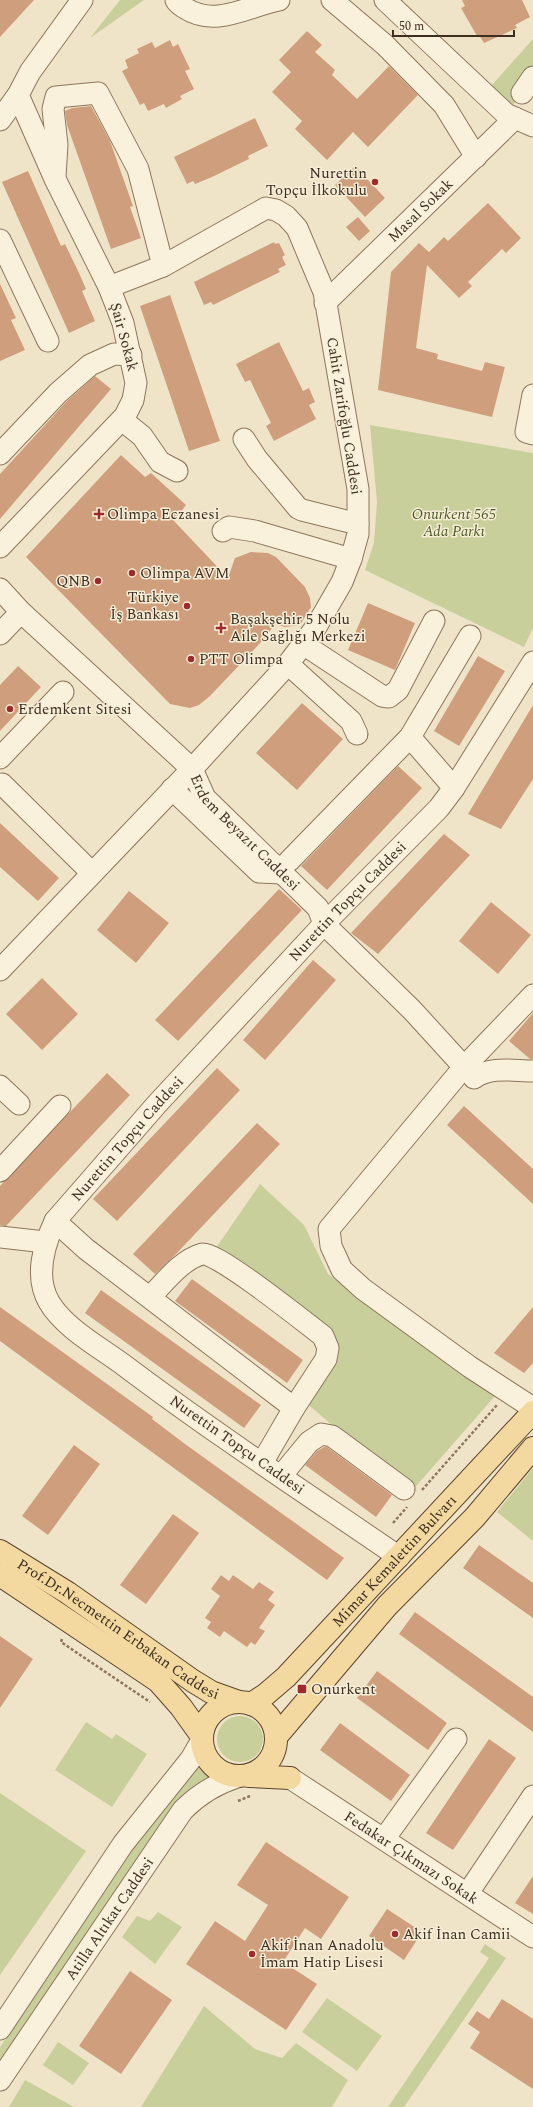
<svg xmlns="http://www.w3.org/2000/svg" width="533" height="2107" viewBox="0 0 533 2107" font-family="Spectral,serif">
<rect width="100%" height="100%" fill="#f0e4c8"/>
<path fill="#c9cf9b" d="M120,0H144L90,38Z
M533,39V78L513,105L491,86Z
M370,425L533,453V628L524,647L365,570L374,543L377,502Z
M260,1184L304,1225L328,1274L495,1396L411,1492L305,1402L337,1353L207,1261Z
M533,1468V1541L497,1512Z
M217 1739a23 23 0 1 1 46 0a23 23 0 1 1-46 0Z
M86,1722L112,1739L116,1734L147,1754L112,1807L55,1770Z
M198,1766L210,1779L0,2069V2047L137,1842Z
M0,1793L86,1851L0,1975Z
M158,1912L182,1927L155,1964L122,1937L137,1916L150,1921Z
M485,1944L506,1958L404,2107H388L489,1958L480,1952Z
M327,1998L382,2036L357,2071L302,2032Z
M204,2006L255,2049L282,2058L296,2043L348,2080L332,2107H141Z
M58,2042L89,2063L73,2085L43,2065Z
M25,2080L74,2107H9Z"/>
<path fill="#cf9f7d" d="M0,0H34L0,37Z
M462,0H522L530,17L515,25L517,28L484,43L479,35L477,36L461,8L465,6Z
M307,31L322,45L315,52L335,70L332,75L357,99L389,66L418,95L368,147L353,132L327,160L295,129L302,121L272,92L291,72L279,60Z
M170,40L173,47L178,44L190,69L185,71L194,89L180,96L182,99L166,108L164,104L148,111L144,103L140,105L122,71L128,68L125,60L139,53L137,49L152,42L155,48Z
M91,106L110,141L133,206L130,207L141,238L111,249L67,125L65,111L72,108Z
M255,118L268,146L248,156L249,159L212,177L195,184L193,181L187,184L174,157Z
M355,166L385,198L365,217L335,185Z
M28,171L61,246L65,244L79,273L86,289L82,291L95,321L69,333L2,182Z
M488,203L521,238L506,253L502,249L468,282L472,286L459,298L427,265L416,348L438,354L437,359L482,371L485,362L505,367L492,417L378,390L391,272L419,243L429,252L444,237L448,241Z
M358,217L370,231L359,241L346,227Z
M274,242L275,244L279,243L285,255L282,257L286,265L278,269L280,272L213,305L211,302L204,305L194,282Z
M0,284L16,318L11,320L25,350L0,361Z
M170,295L220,441L189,451L140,306Z
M279,342L303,391L309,388L315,402L309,405L316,419L274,441L266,426L271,423L250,380L245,382L236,364Z
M95,376L111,389L0,519V474L66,402Z
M121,455L145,477L151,473L186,505L174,521L228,578L235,558L251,552L268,553L276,557L305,587L310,598L311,607L300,625L285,627L275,624L265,638L210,696L199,705L190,708L170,704L26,557Z
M368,603L415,623L395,670L348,650Z
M478,656L505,671L459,746L434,731Z
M18,666L41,687L0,731V685Z
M302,703L343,739L297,790L256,753Z
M533,705V779L501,829L468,814Z
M398,766L422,788L327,890L301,866Z
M0,823L59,878L38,901L0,867Z
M444,834L470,855L378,954L351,933Z
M279,889L302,910L178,1041L155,1020Z
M129,891L169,923L136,963L97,930Z
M491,902L531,935L498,974L459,941Z
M313,960L336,980L265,1060L243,1040Z
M42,978L78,1014L42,1050L6,1014Z
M533,1013V1059H530L509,1041Z
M217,1068L240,1090L117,1221L93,1199Z
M107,1073L130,1095L6,1226L0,1225V1186Z
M464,1106L533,1169V1204L447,1125Z
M257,1123L280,1144L176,1254L155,1274L133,1254Z
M192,1279L303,1360L287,1383L175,1301Z
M101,1290L261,1405L244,1428L85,1313Z
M0,1307L153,1417L152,1419L185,1444L344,1558L327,1580L0,1341Z
M533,1307V1363L524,1373L494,1353Z
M74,1445L100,1464L48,1535L22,1516Z
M324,1447H327L392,1495L376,1517L305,1465L317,1451Z
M173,1514L199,1533L146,1604L120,1585Z
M479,1545L533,1583V1618L463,1568Z
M221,1575L229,1581L233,1575L253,1589L259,1582L274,1592L268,1600L275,1605L259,1628L265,1631L255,1645L251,1642L247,1647L224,1631L220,1637L207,1628L211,1622L205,1618L220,1596L211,1589Z
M415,1612L533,1697V1732L399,1634Z
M0,1636L33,1659L0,1708Z
M377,1671L447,1723L428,1750L357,1698Z
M340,1723L410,1775L391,1801L320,1750Z
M489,1739L516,1758L453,1850L426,1833Z
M266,1842L349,1897L321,1939L305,1928L283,1962L317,1984L286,2030L186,1964L215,1921L245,1941L268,1905L237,1885Z
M533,1876V1914L515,1903Z
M387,1909L422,1932L404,1960L369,1936Z
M130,1971L172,2000L121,2074L79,2046Z
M502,1999L533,2019V2089L470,2048L480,2032L468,2024L477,2011L489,2019Z"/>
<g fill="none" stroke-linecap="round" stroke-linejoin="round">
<g stroke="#8d765c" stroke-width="23">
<g id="minor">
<path d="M176,0C178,4 182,6 185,8C215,28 248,6 279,0"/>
<path d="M332,0L385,45L444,105L476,157"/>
<path d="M385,0L506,114L533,126"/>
<path d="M522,93L533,77"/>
<path d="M0,120L18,95L30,72L82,0"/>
<path d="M55,176L57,145L53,109L56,97L98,93L138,169L163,266"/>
<path d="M0,240L48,341"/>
<path id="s1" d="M325,303L515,118"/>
<path d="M533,395L526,432L533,434"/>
<path d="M122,420L142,436L160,462L177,471"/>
<path d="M244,439L257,459L298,508L302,510L358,524"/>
<path d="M0,454L58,393L90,365L114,354L131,355"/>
<path d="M223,531L229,527L255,531L351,559"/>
<path d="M0,547L125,416L133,400L136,383L123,323L109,287L55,179L18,95"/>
<path id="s2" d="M0,589L21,612L192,769L205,798L318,908L324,924L412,1010L464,1067"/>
<path d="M0,634L21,612"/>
<path d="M303,644L382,696L389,697L398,690L434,621"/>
<path d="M288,664L351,721L357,734"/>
<path d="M410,737L454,788"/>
<path d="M0,758L63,692"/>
<path d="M2,784L92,873"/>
<path d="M172,789L259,872L281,873L279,866"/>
<path d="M289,861L410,737L470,636"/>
<path d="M0,970L192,769L288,664L316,627L342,582L351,559L358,534V489L324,292L297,228L286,216L276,210L266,208L163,266L109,287"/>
<path d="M533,995L464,1067L329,1229L331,1246L342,1270L363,1289L470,1367L533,1408"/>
<path d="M474,1078C491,1066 513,1071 533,1071"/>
<path d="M0,1086L19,1104"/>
<path d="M0,1171L60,1106"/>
<path d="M55,1221L86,1249L294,1408L262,1463"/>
<path d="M0,1237L45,1242"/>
<path d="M150,1297C165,1282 181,1260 202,1254C215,1250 307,1324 323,1336L328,1348L326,1359L294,1408"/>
<path d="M281,1476L309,1442L321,1434L332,1436L404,1489"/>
<path id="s3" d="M399,1557C307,1494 214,1433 125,1366C101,1348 64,1328 49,1302C34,1276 44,1245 55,1221L157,1104L324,924L439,808L454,788L533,662"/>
<path id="s4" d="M290,1778L533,1937"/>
<path d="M384,1839L456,1739"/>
<path d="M468,1893L533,1796"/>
<path d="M0,2029L123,1844L191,1759L202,1740"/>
<path id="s5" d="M0,2080L183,1810C199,1794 215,1784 237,1777"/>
</g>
</g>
<g stroke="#5b4430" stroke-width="24">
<g id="major">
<path id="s6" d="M0,1551L68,1593L193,1681L211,1692L239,1702"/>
<path d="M0,1575L158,1681L181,1707L201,1735"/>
<circle cx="239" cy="1739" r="37"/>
<path id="s7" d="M251,1704L265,1695L286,1677L533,1412"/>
<path d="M276,1737L387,1606L475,1517L533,1448"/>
<path d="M249,1776L290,1778"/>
</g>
</g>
<path stroke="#8d765c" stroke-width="2.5" stroke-dasharray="3 2" stroke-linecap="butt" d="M422,1490L497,1405
M393,1523L407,1507
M62,1639L61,1642L150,1702
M238,1801L250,1796"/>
<use href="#minor" stroke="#faf1dc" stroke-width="21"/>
<use href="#major" stroke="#f3d9a0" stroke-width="22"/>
</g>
<g fill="#9e2a2b" stroke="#f7eed8" stroke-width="1.5">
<circle cx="375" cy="182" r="4"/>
<path d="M97 508h4v4h4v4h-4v4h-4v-4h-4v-4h4z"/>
<circle cx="132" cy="573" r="4"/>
<circle cx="98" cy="581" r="4"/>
<circle cx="187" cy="606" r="4"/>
<path d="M219 622h4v4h4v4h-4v4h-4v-4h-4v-4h4z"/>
<circle cx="191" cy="659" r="4"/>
<circle cx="10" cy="709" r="4"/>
<rect x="297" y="1684" width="10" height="10" rx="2"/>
<circle cx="395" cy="1934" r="4"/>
<circle cx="252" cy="1954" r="4"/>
</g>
<g text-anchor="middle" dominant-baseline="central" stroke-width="3" stroke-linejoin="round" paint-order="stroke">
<g font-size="15" fill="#3d2e20" stroke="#f7eed8" text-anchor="start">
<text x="367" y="173" text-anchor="end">Nurettin<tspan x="367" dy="17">Topçu İlkokulu</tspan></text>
<text x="107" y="514">Olimpa Eczanesi</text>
<text x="140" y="573">Olimpa AVM</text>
<text x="90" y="581" text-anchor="end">QNB</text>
<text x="179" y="597" text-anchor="end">Türkiye<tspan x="179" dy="17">İş Bankası</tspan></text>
<text x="230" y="619">Başakşehir 5 Nolu<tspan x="230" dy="17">Aile Sağlığı Merkezi</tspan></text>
<text x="199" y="659">PTT Olimpa</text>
<text x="18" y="709">Erdemkent Sitesi</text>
<text x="311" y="1689">Onurkent</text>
<text x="403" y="1934">Akif İnan Camii</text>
<text x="260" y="1945">Akif İnan Anadolu<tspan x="260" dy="17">İmam Hatip Lisesi</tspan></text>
</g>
<g font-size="15" fill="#3d2e20" stroke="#f7eed8">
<text stroke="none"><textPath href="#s1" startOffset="133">Masal Sokak</textPath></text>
<text transform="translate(124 337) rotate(75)">Şair Sokak</text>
<text transform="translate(344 416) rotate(81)">Cahit Zarifoğlu Caddesi</text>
<text stroke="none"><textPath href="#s2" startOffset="347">Erdem Beyazıt Caddesi</textPath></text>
<text stroke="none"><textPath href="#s3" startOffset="952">Nurettin Topçu Caddesi</textPath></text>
<text stroke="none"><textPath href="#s3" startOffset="628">Nurettin Topçu Caddesi</textPath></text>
<text transform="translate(237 1445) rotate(35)">Nurettin Topçu Caddesi</text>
<text stroke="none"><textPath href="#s7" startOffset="203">Mimar Kemalettin Bulvarı</textPath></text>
<text stroke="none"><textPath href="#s6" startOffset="142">Prof.Dr.Necmettin Erbakan Caddesi</textPath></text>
<text stroke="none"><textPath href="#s4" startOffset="145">Fedakar Çıkmazı Sokak</textPath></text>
<text stroke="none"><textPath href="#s5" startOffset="195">Atilla Altıkat Caddesi</textPath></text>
</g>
<g font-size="15" font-style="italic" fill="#4d5a26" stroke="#f7eed8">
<text x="454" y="514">Onurkent 565<tspan x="454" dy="17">Ada Parkı</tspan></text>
</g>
</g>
<path d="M393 30v6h121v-6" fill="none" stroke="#3d2e20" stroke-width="2"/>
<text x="399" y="30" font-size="12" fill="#3d2e20" stroke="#f7eed8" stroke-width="3" paint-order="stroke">50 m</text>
</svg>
